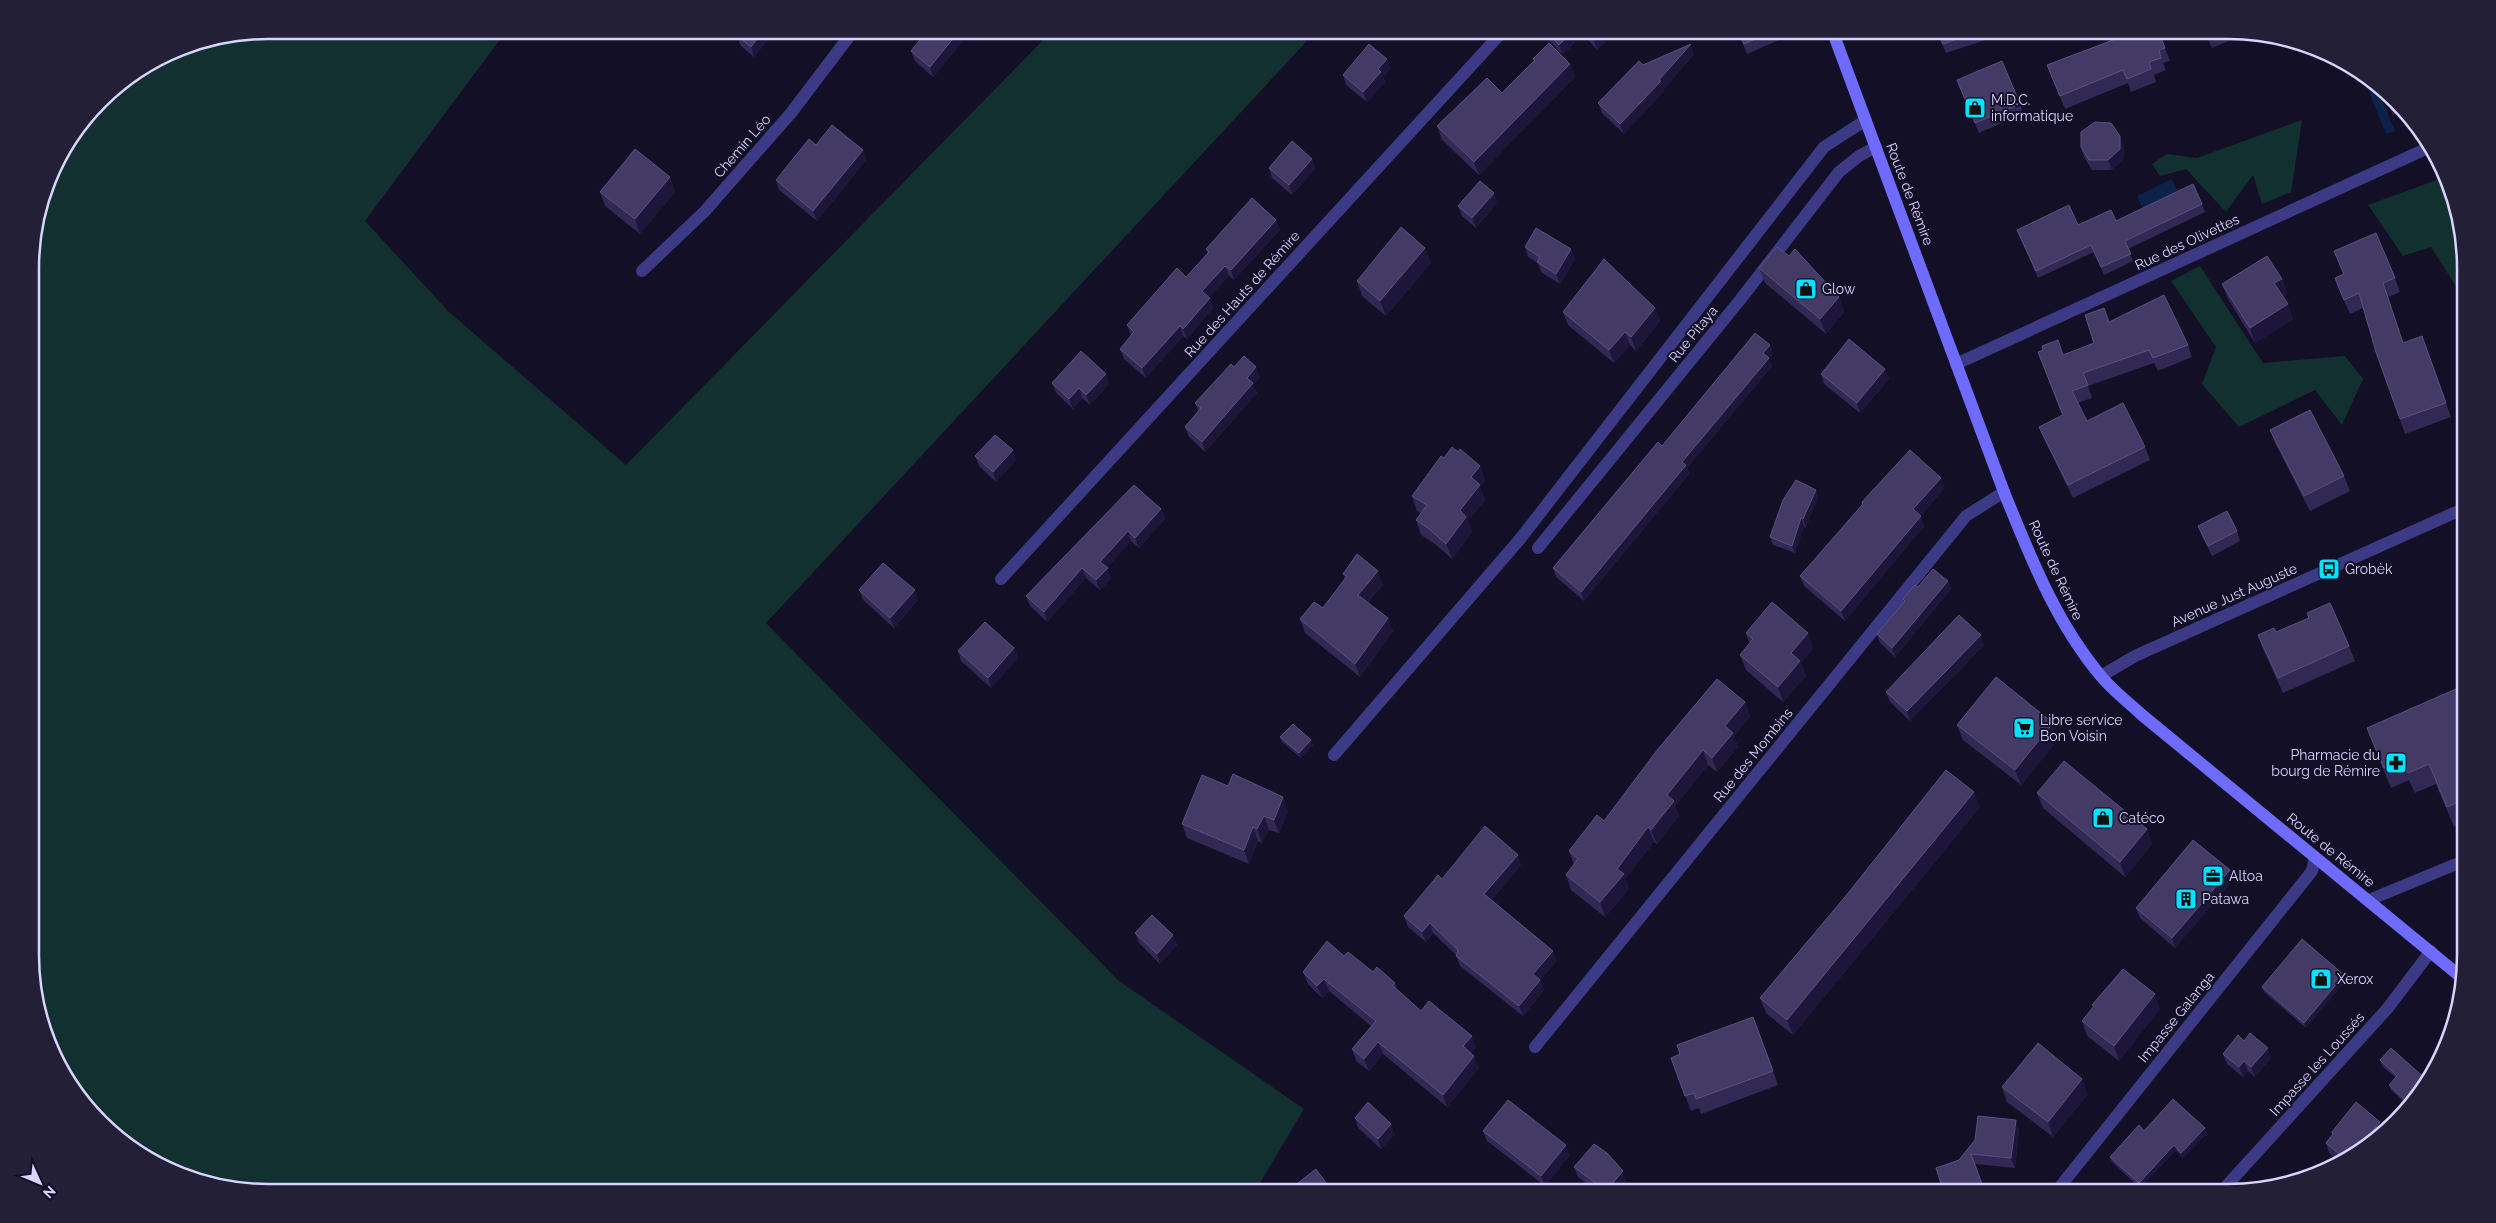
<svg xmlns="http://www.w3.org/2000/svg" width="2496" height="1223" viewBox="0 0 2496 1223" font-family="Raleway,sans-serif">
<rect width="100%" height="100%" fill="#130f26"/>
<path fill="#12302f" d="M268,30H507L365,221L449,312L626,465L1053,30H1292L1307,41L766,623L1119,981L1304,1109L1254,1193H268L163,1169L79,1100L48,1046L32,986L31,252L55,162L111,89L177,48Z
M2302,120L2291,192L2262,204L2253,175L2226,212L2186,169L2160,176L2152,164L2167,154L2197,158Z
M2442,178L2464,237V293L2459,291L2431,247L2403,256L2368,205Z
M2200,266L2263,363L2345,356L2363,379L2342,425L2315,390L2239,427L2202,384L2216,347L2171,281Z"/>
<path fill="#0c2248" d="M2377,88L2395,131L2386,134L2369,92Z
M2172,179L2178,192L2143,209L2137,196Z"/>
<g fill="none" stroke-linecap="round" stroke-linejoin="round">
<path stroke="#3d3a85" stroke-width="12" d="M642,271L705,211L791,113L854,30
M1956,364L2430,147
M1538,548L1740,300L1839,172L1859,156L1876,147
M1001,579L1504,30
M2101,676L2135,656L2465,508
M1334,755L1520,539L1824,147L1866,120
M2369,900L2466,860
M1535,1047L1966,516L2004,492
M2055,1193L2312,871L2315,857
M2220,1193L2387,1009L2431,951"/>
<path stroke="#6f6bff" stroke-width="12" d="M1832,30L2004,492C2030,556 2055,621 2100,675C2112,690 2128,702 2142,715L2461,977"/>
</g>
<path fill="#312854" d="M733,30H771L772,34L754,57L741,46L738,39L735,36Z
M1539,30H1569L1575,42L1563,55Z
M1581,30H1618L1597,50L1582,33Z
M1737,30H1778L1781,39L1747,54Z
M1936,30H2007L1983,41L1946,53Z
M2117,30H2158L2170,61L2163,63L2166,70L2154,75L2156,82L2131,92L2128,83L2065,109L2047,65L2120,37Z
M2204,30H2228L2245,34L2212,48Z
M966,37L933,77L915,61L911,51Z
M1694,54L1664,89V91L1624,134L1602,113L1598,103L1643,65Z
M1387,59L1390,69L1383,78L1385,82L1367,102L1346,85L1343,75Z
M1533,59L1570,64L1575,77L1479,175L1442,140L1437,126L1502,93L1534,61Z
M1957,80L2020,104L2023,114L1979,133Z
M2381,86L2385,89L2404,110L2393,115Z
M816,145L863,150L866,160L817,221L779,190L776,180Z
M2124,146L2123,159L2112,170H2092L2084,157L2081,147Z
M1312,159L1315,169L1292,195L1272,178L1269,168Z
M670,177L675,192L640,234L605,206L600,192Z
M1497,203L1476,228L1462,216L1458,206Z
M2202,204L2205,212L2128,249L2133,261L2104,275L2094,252L2038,278L2017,230L2078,225L2116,221Z
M1276,220L1280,230L1234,280L1229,276L1209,297L1213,308L1187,339L1183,336L1146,378L1124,359L1120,349L1131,336L1127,325L1186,277L1208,254L1206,249Z
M1525,247L1575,259L1560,284L1541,272L1538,263L1528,257Z
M2334,251L2395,278L2400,292L2388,297L2403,343L2422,336L2451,417L2405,434L2376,352L2363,308L2350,314L2340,292L2335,278L2343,274Z
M1789,256L1839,297L1844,312L1826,334L1765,283L1759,268Z
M1431,263L1386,316L1362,296L1357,281Z
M2282,279L2287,294L2283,296L2288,304L2293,319L2255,343L2228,299L2222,284Z
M1655,308L1660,321L1636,351L1630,345L1614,363L1568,325L1563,312Z
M2109,322L2188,345L2192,357L2158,371L2154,363L2088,386L2092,398L2078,403L2087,421L2145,447L2150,460L2073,498L2044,439L2039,427L2062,415L2038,352L2063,355L2094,343Z
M1770,345L1773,354L1769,359L1772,366L1687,468L1689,474L1584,601L1556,577L1553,568L1662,446Z
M1234,367L1260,377L1253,384L1257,393L1205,452L1189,437L1185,427L1198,411L1195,403Z
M1885,369L1889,379L1860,413L1824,384L1821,374Z
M1052,383L1109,384L1090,405L1082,398L1073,409L1056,393Z
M2270,430L2344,476L2350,491L2310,511L2276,445Z
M1458,452L1480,466L1485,481L1480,487L1485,500L1468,521L1472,532L1452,559L1435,544L1421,535L1416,520L1421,513L1417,511L1412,496L1444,458Z
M975,456L1016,460L996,482L979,466Z
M1945,488L1920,516L1924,526L1845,621L1804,586L1800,576L1863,505L1862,502Z
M1818,497L1806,527L1804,526L1795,553L1773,545L1770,537Z
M1161,509L1165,519L1139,548L1131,541L1107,568L1111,578L1100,590L1086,578L1047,622L1030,606L1026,596Z
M2198,526L2237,531L2240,541L2212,556L2202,536Z
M1343,574L1383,585L1368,602L1393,631L1360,677L1305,633L1300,619L1323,608L1345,579Z
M1948,581L1951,589L1895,657L1880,643L1877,634L1904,603L1903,599L1918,587Z
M859,590L918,600L894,628L863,600Z
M2276,632L2349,646L2355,661L2283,693L2263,649L2258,635Z
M1746,633L1813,648L1801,663L1806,676L1783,702L1746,670L1740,655L1750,644Z
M1984,645L1910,721L1890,702L1886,692Z
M1014,648L1018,658L991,688L961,661L958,651Z
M1745,702L1750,717L1734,736L1738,747L1717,772L1708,765L1675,806L1679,816L1657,844L1654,842L1625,879L1629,889L1605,917L1571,890L1566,875L1574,865L1569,851Z
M2465,711L2466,822L2454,827L2436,784L2415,793L2409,780L2391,788L2374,747L2367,728Z
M1957,725L2059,738L2021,785L1963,740Z
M1280,737L1311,740L1313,745L1301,758L1282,742Z
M2037,793L2147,829L2152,844L2125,877L2043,808Z
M1980,807L1793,1035L1766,1013L1760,998Z
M1288,811L1279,833L1269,830L1262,843L1258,841L1249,864L1187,838L1182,824Z
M1521,865L1492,900L1553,951L1556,962L1540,980L1544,990L1523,1016L1460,966L1456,955L1433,933L1426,942L1408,927L1404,916L1442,879Z
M2233,880L2175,948L2140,918L2136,908Z
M1135,933L1173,935L1177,945L1160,964L1139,943Z
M1344,956L1373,972L1395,983L1397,990L1421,1011L1476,1048L1471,1053L1479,1068L1447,1107L1383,1054L1369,1071L1356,1061L1352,1049L1371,1026L1329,991L1322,998L1308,984L1303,972Z
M2344,975L2346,980L2306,1028L2264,992L2262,987Z
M2092,1005L2160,1009L2119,1061L2087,1036L2082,1021L2093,1007Z
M1753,1017L1778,1085L1701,1114L1699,1108L1691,1111L1671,1058L1680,1054Z
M2244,1041L2271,1058L2255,1077L2248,1071L2243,1077L2227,1064L2223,1054Z
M2380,1060L2428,1081L2410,1108L2391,1090L2389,1085L2396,1078L2382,1066Z
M2002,1087L2088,1094L2053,1137L2007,1102Z
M1355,1118L1395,1134L1381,1149L1358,1128Z
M2380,1122L2384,1132L2361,1153L2341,1163L2329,1153L2326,1143L2333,1135L2332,1132Z
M2019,1130L2015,1168L1975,1164L1985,1193H1944L1959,1160Z
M1483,1131L1570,1155L1545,1186L1487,1141Z
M2144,1131L2207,1133L2183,1158L2176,1150L2140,1188L2112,1162L2110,1157Z
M1574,1167L1626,1181L1617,1193H1599L1578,1177Z"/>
<path fill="#1d163a" d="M764,30H771L772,34L754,57L751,47Z
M960,30H963L966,37L933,77L930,67Z
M1604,30H1618L1597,50L1594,40Z
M1694,30H1706L1698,39Z
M1572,32L1575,42L1563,55L1559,45Z
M1691,44L1694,54L1664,89V91L1624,134L1620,124Z
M1387,59L1390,69L1383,78L1385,82L1367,102L1363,92L1378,69Z
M1570,64L1575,77L1479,175L1474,162Z
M2120,136L2124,146L2123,159L2112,170L2108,160Z
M863,150L866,160L817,221L813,211Z
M1312,159L1315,169L1292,195L1289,185Z
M670,177L675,192L640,234L635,219Z
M1494,193L1497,203L1476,228L1472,218Z
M1276,220L1280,230L1234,280L1231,270Z
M1425,248L1431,263L1386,316L1380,301Z
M1571,249L1575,259L1560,284L1556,274Z
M1225,266L1229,276L1206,301L1202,291Z
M2282,279L2287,294L2280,298L2274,283Z
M1839,297L1844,312L1826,334L1820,319Z
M1210,298L1213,308L1187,339L1183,329Z
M2288,304L2293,319L2255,343L2250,328Z
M1655,308L1660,321L1636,351L1631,337Z
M1180,326L1183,336L1146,378L1142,368Z
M1625,332L1630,345L1614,363L1609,350Z
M1770,345L1773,354L1769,359L1772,366L1687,468L1689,474L1584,601L1581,592Z
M1256,367L1260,377L1253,384L1257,393L1205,452L1202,442L1247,378Z
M1885,369L1889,379L1860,413L1857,403Z
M1106,374L1109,384L1090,405L1086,395Z
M1079,388L1082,398L1073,409L1069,399Z
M1013,450L1016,460L996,482L993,472Z
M1480,466L1485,481L1480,487L1485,500L1468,521L1472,532L1452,559L1446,544L1460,510L1471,477Z
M1941,478L1945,488L1917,519L1913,509Z
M1816,490L1818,497L1806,527L1803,519Z
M1161,509L1165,519L1139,548L1135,538Z
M1921,516L1924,526L1845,621L1841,611Z
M1801,518L1804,526L1795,553L1792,546Z
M1128,531L1131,541L1104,572L1100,562Z
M1082,568L1086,578L1047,622L1044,612Z
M1108,568L1111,578L1100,590L1096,580Z
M1378,571L1383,585L1362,608L1358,595Z
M1948,581L1951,589L1895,657L1892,648Z
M915,590L918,600L894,628L890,618Z
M1388,618L1393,631L1360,677L1355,664Z
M1808,633L1813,648L1801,663L1806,676L1783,702L1778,687L1791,653Z
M1981,635L1984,645L1910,721L1907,711Z
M1014,648L1018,658L991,688L988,678Z
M1745,702L1750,717L1734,736L1738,747L1717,772L1712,758L1725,726Z
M2053,723L2059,738L2021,785L2015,770Z
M1311,740L1313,745L1301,758L1299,753Z
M1703,750L1708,765L1675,806L1679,816L1657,844L1651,830L1667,795Z
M1974,792L1980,807L1793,1035L1787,1020Z
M1283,797L1288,811L1279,833L1274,820Z
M1264,816L1269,830L1262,843L1257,829Z
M1253,827L1258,841L1249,864L1244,850Z
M1648,827L1654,842L1625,879L1629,889L1605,917L1600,902L1617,869Z
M2147,829L2152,844L2125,877L2120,862Z
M1518,855L1521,865L1488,905L1484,894Z
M2230,870L2233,880L2175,948L2172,938Z
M1430,923L1433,933L1426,942L1422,932Z
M1173,935L1177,945L1160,964L1157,954Z
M1553,951L1556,962L1540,980L1544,990L1523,1016L1519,1006L1533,974Z
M2344,975L2346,980L2306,1028L2304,1023Z
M1324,979L1329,991L1322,998L1317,986Z
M2155,994L2160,1009L2119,1061L2114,1046Z
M1472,1036L1476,1048L1467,1058L1463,1046Z
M1378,1042L1383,1054L1369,1071L1364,1059Z
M2268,1048L2271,1058L2255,1077L2251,1067Z
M1474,1056L1479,1068L1447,1107L1443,1095Z
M2244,1061L2248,1071L2243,1077L2239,1067Z
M2082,1079L2088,1094L2053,1137L2048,1122Z
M2421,1091L2410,1107L2409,1104Z
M2016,1120L2019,1130L2015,1168L2011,1158Z
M2380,1122L2384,1132L2361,1153L2352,1157Z
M1391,1124L1395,1134L1381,1149L1378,1139Z
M2205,1128L2207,1133L2183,1158L2181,1153Z
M1566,1145L1570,1155L1545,1186L1541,1176Z
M2174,1145L2176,1150L2140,1188L2139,1183Z
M1623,1171L1626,1181L1617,1193H1607L1606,1191Z
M1326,1183L1330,1193H1316Z"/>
<path fill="#433a66" stroke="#5a527e" d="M736,30H764L751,47L737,36L740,33Z
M928,30H960L930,67L911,51Z
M1545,30H1569L1572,32L1559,45Z
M1584,30H1604L1594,40Z
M1738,30H1776L1744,44Z
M1936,30H1983L1943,44Z
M2118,30H2158L2165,48L2159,50L2161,58L2149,62L2151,69L2127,79L2123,70L2060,96L2047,65L2121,37Z
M2205,30H2228L2209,38Z
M1549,43L1570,64L1474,162L1437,126L1487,78L1502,93L1535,60L1533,59Z
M1369,44L1387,59L1378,69L1381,72L1363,92L1343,75Z
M1691,44L1659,80L1661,81L1620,124L1598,103L1639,61L1643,65Z
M2002,61L2020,104L1975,123L1957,80Z
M2382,87L2385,89L2393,98L2387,100Z
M2095,122L2111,123L2120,136V149L2108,160H2089L2081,147V132Z
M832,125L863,150L813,211L776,180L809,139L816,145Z
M1292,141L1312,159L1289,185L1269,168Z
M635,149L670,177L635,219L600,192Z
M1480,181L1494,193L1472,218L1458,206Z
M2193,184L2202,204L2125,241L2131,254L2101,267L2091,245L2036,271L2017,230L2069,205L2078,225L2111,210L2116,221Z
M1252,198L1276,220L1231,270L1225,266L1202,291L1210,298L1183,329L1180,326L1142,368L1120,349L1134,332L1127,325L1177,268L1186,277L1209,252L1206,249Z
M1401,227L1425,248L1380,301L1357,281Z
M1536,228L1571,249L1556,274L1537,262L1540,257L1525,247Z
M2376,233L2395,278L2383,283L2403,343L2422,336L2446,403L2400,419L2376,352L2359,293L2344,300L2335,278L2344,274L2334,251Z
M1777,247L1789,256L1795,249L1839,297L1820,319L1759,268Z
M2267,256L2282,279L2274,283L2288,304L2250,328L2222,284Z
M1604,259L1655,308L1631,337L1625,332L1609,350L1563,312Z
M2164,295L2188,345L2153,358L2149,350L2083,373L2088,385L2072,391L2087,421L2123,403L2145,447L2068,485L2039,427L2063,415L2038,352L2043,350L2042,346L2058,340L2063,355L2094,343L2085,315L2104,308L2109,322Z
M1755,333L1770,345L1763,353L1769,358L1682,462L1686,465L1581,592L1553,568L1658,442L1662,446Z
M1849,339L1885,369L1857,403L1821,374Z
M1081,351L1106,374L1086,395L1079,388L1069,399L1052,383Z
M1244,356L1256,367L1247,378L1253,383L1202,442L1185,427L1201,408L1195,403L1231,364L1234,367Z
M2310,410L2344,476L2304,496L2270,430Z
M995,435L1013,450L993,472L975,456Z
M1452,447L1458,452L1460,449L1480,466L1471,477L1480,485L1460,510L1466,517L1446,544L1429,529L1416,520L1427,505L1412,496L1441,456L1444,458Z
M1910,450L1941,478L1913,509L1921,516L1841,611L1800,576L1863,504L1862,502Z
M1796,480L1816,490L1803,519L1801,518L1792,546L1770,537L1783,500Z
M1134,485L1161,509L1135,538L1128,531L1100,562L1108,568L1096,580L1082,568L1044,612L1026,596Z
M2227,511L2237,531L2208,546L2198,526Z
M1357,554L1378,571L1358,595L1388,618L1355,664L1300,619L1314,602L1323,608L1347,576L1343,574Z
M883,563L915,590L890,618L859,590Z
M1933,569L1948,581L1892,648L1877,634L1905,601L1903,599L1915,585L1918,587Z
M1772,602L1808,633L1791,653L1800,661L1778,687L1740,655L1753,639L1746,633Z
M2330,603L2349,646L2278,678L2258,635L2274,628L2276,632L2309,618L2307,613Z
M1959,615L1981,635L1907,711L1886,692Z
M985,622L1014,648L988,678L958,651Z
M1996,677L2053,723L2015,770L1957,725Z
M1717,679L1745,702L1725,726L1733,733L1712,758L1703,750L1667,795L1674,801L1651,830L1648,827L1617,869L1624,874L1600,902L1566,875L1578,859L1569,851L1597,815L1604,821L1658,749Z
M2456,689L2465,711L2466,799L2447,807L2429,764L2408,773L2402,760L2384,768L2367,728Z
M1293,724L1311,740L1299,753L1280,737Z
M2064,761L2147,829L2120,862L2037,793Z
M1946,770L1974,792L1787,1020L1760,998L1845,897Z
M1233,774L1283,797L1274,820L1264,816L1257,829L1253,827L1244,850L1182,824L1202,775L1228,786Z
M1485,826L1518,855L1484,894L1553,951L1533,974L1540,980L1519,1006L1456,956L1458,950L1430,923L1422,932L1404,916L1438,875L1442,879Z
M2193,840L2230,870L2172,938L2136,908Z
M1152,915L1173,935L1157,954L1135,933Z
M2302,939L2344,975L2304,1023L2262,987Z
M1327,941L1344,956L1348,952L1373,972L1377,967L1395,983L1392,985L1421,1011L1429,1001L1472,1036L1463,1046L1474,1056L1443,1095L1378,1042L1364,1059L1352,1049L1376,1021L1324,979L1317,986L1303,972Z
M2123,969L2155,994L2114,1046L2082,1021L2094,1006L2092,1005Z
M1753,1017L1773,1071L1696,1099L1694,1093L1685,1096L1671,1058L1680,1054L1677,1045Z
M2250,1033L2268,1048L2251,1067L2244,1061L2239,1067L2223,1054L2238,1035L2244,1041Z
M2038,1043L2082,1079L2048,1122L2002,1087Z
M2391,1048L2428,1081L2421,1091L2409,1104L2389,1085L2397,1076L2380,1060Z
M2173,1099L2205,1128L2181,1153L2174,1145L2139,1183L2110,1157L2139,1125L2144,1131Z
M1508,1100L1566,1145L1541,1176L1483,1131Z
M1368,1102L1391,1124L1378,1139L1355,1118Z
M2356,1102L2380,1122L2352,1157L2346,1160L2326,1143L2333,1134L2332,1132Z
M1978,1116L2016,1120L2011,1158L1971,1154L1985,1192L1982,1193H1944L1936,1168L1959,1160L1975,1140Z
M1594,1144L1607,1153L1623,1171L1606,1191L1574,1167Z
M1316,1169L1326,1183L1316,1193H1291L1289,1190Z"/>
<defs>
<g id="shop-square" transform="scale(1.125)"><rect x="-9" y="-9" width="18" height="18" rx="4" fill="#00e5ff" stroke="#130f26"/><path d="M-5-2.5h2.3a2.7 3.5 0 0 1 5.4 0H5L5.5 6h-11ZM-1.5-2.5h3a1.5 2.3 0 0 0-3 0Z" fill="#111"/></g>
<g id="bus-square" transform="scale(1.125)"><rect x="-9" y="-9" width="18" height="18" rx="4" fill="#00e5ff" stroke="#130f26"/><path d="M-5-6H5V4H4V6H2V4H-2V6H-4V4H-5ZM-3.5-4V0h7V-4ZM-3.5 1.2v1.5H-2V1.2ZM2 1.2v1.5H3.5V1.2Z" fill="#111"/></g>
<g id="supermarket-square" transform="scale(1.125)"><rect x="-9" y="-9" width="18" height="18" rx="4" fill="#00e5ff" stroke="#130f26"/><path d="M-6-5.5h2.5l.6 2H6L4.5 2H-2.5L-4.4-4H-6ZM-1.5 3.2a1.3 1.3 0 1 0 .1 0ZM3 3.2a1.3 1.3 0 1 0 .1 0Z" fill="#111"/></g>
<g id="pharmacy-square" transform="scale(1.125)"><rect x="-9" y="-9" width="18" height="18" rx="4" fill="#00e5ff" stroke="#130f26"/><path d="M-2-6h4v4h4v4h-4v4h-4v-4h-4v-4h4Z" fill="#111"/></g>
<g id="office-square" transform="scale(1.125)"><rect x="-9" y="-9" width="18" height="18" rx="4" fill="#00e5ff" stroke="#130f26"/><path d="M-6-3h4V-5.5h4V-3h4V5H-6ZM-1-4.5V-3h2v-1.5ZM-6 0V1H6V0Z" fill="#111"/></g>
<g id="building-square" transform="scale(1.125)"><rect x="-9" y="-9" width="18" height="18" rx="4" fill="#00e5ff" stroke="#130f26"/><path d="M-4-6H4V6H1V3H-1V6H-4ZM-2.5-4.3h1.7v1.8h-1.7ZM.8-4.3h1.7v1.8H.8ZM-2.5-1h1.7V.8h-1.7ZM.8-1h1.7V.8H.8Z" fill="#111"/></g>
</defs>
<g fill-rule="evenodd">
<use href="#shop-square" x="1975" y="108"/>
<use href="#shop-square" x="1806" y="289"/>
<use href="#bus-square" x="2329" y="569"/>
<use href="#supermarket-square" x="2024" y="728"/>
<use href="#pharmacy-square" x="2396" y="763"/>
<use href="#shop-square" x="2103" y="818"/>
<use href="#office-square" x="2213" y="876"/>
<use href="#building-square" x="2186" y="899"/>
<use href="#shop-square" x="2321" y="979"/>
</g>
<g text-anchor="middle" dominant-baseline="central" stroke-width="4" stroke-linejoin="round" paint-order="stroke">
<g font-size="14" fill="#d9d4ff" stroke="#130f26" text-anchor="start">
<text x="1991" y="100">M.D.C.<tspan x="1991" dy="16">informatique</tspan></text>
<text x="1822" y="289">Glow</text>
<text x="2345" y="569">Grobèk</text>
<text x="2040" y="720">Libre service<tspan x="2040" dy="16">Bon Voisin</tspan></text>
<text x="2380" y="755" text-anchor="end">Pharmacie du<tspan x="2380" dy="16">bourg de Rémire</tspan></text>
<text x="2119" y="818">Catéco</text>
<text x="2229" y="876">Altoa</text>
<text x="2202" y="899">Patawa</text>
<text x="2337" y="979">Xerox</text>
</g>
<g font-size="14" fill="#d9d4ff" stroke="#130f26">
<text transform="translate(742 146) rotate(-49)">Chemin Léo</text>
<text transform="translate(1910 194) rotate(69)">Route de Rémire</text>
<text transform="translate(2187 242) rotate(-25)">Rue des Olivettes</text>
<text transform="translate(1242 294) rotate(-48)">Rue des Hauts de Rémire</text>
<text transform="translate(1693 334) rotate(-51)">Rue Pitaya</text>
<text transform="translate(2056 570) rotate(65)">Route de Rémire</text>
<text transform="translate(2234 595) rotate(-24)">Avenue Just Auguste</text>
<text transform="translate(1753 755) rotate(-51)">Rue des Mombins</text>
<text transform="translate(2331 850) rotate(39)">Route de Rémire</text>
<text transform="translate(2176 1017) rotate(-51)">Impasse Galanga</text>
<text transform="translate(2317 1064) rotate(-48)">Impasse les Loussés</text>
</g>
</g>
<path d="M0 0H2496V1223H0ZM268 39H2228A229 229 0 0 1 2457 268V955A229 229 0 0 1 2228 1184H268A229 229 0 0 1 39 955V268A229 229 0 0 1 268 39Z" fill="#231f37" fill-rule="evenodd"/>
<path fill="none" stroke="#d9d4ff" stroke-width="2.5" d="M268 39H2228A229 229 0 0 1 2457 268V955A229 229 0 0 1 2228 1184H268A229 229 0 0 1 39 955V268A229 229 0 0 1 268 39Z"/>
<g transform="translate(40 1183) rotate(134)" stroke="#130f26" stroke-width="4" paint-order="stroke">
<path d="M0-4L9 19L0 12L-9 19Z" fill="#d9d4ff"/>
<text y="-8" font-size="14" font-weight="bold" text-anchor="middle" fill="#d9d4ff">N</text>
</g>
</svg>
